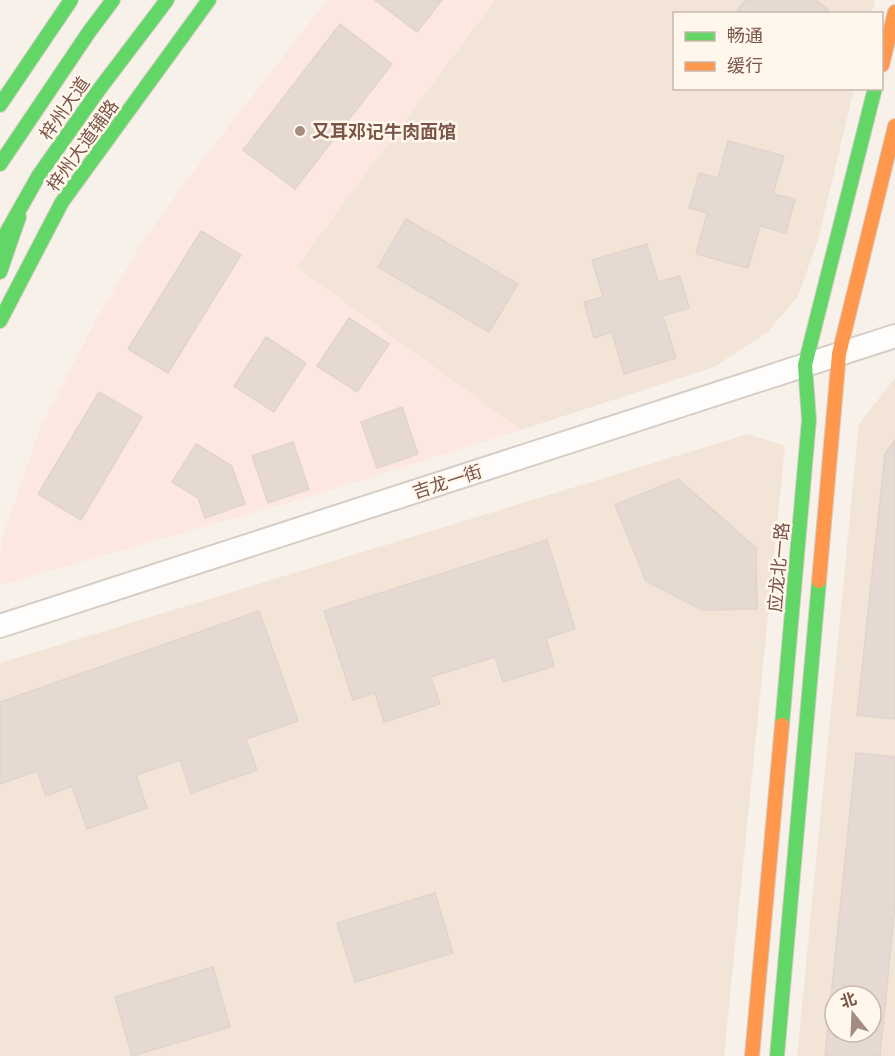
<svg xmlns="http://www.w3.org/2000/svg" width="895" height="1056" viewBox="0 0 895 1056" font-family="'Exo 2','Noto Sans SC',sans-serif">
<rect width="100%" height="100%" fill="#f8f1ea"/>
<path fill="#f2e4d7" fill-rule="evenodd" d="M495,0H875L872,13L674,14V88L854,89L818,240L798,296L768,332L714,367L521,430L296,267Z
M895,378V1056H797L859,424ZM835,996H871V1032H835Z
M748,434L785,446L724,1056H0V663Z"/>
<path fill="#fce8e0" d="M327,0H495L296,267L521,430L299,500L0,585V552L5,530L41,426L96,320L140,246L183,185Z"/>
<path fill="#e5d9d2" stroke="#e1d4cc" stroke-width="1.5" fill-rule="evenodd" d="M375,0H442L417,32Z
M745,0H815L828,9L825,14H735Z
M340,24L392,64L295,189L243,150Z
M728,141L784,156L773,194L795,199L786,233L760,226L748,268L696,254L707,213L689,208L699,173L718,178Z
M406,219L518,284L489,332L378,267Z
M201,231L241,255L168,373L128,349Z
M647,244L658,282L680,276L689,308L663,316L676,358L624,374L612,332L594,338L584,302L603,297L592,260Z
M349,318L389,344L357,392L317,366Z
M266,337L306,363L274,412L234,386Z
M99,392L142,417L81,520L38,494Z
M402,407L418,454L377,468L361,422Z
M895,440V719L857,715L885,454Z
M293,442L309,489L268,503L252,456Z
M196,444L232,466L245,504L205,518L198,498L172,482Z
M678,479L756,548L757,609L702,610L646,581L615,505Z
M547,540L575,629L546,638L554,666L503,682L495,657L431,677L440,704L384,722L375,693L353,700L324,611Z
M259,611L298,721L246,739L257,770L191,793L180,760L136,775L147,808L87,829L72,786L46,796L37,771L0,784V702Z
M856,753L895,757V906L880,1056H825ZM835,996H871V1032H835Z
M435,893L453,953L355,982L337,923Z
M213,967L230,1027L132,1056L115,997Z"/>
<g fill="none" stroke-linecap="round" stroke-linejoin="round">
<g stroke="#d6cdc7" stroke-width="26">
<path id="street" d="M0,626L895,336"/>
</g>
<g stroke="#d7cdc6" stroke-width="16">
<path id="fast" d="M0,105L71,0
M0,164L89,32L113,0
M0,244L39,175L98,91L167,0
M0,272L19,217
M0,321L62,202L209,0
M782,725L809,420L805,365L875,88
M777,1056L819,581"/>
</g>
<g stroke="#d7cdc6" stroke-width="16">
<path id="slow" d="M882,65L895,12
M819,581L839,354L895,126
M752,1056L782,725"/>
</g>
<use href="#street" stroke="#fefdfc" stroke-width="22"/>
<use href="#fast" stroke="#63d668" stroke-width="14"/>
<use href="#slow" stroke="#ff974d" stroke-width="14"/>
</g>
<circle fill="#a58c80" stroke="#fff6ec" stroke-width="2" cx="300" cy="131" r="6"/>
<g text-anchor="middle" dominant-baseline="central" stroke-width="5" stroke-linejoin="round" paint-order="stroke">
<g font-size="18" fill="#795647" stroke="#fff6ec">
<text transform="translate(64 108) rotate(-55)">梓州大道</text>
<text transform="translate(82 145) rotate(-54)">梓州大道辅路</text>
<text transform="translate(447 481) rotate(-18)">吉龙一街</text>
<text transform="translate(778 567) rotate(-85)">应龙北一路</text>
</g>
<g font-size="18" font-weight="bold" fill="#795647" stroke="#fff6ec" text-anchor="start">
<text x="312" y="131">又耳邓记牛肉面馆</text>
</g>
</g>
<rect x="673" y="12" width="210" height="78" fill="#fff6ec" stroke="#c9b6aa" stroke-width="1.5"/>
<rect x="685" y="32" width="30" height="9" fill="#63d668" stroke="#c9b6aa" stroke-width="1.5"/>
<text x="727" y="42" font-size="18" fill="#795647">畅通</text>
<rect x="685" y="62" width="30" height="9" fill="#ff974d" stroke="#c9b6aa" stroke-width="1.5"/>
<text x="727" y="72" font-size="18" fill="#795647">缓行</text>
<g transform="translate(853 1014) rotate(342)"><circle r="28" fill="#fff6ec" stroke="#c9b6aa" stroke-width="1.5"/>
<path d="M0-4.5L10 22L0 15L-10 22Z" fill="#a58c80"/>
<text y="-9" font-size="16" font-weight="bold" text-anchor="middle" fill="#795647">北</text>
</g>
</svg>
